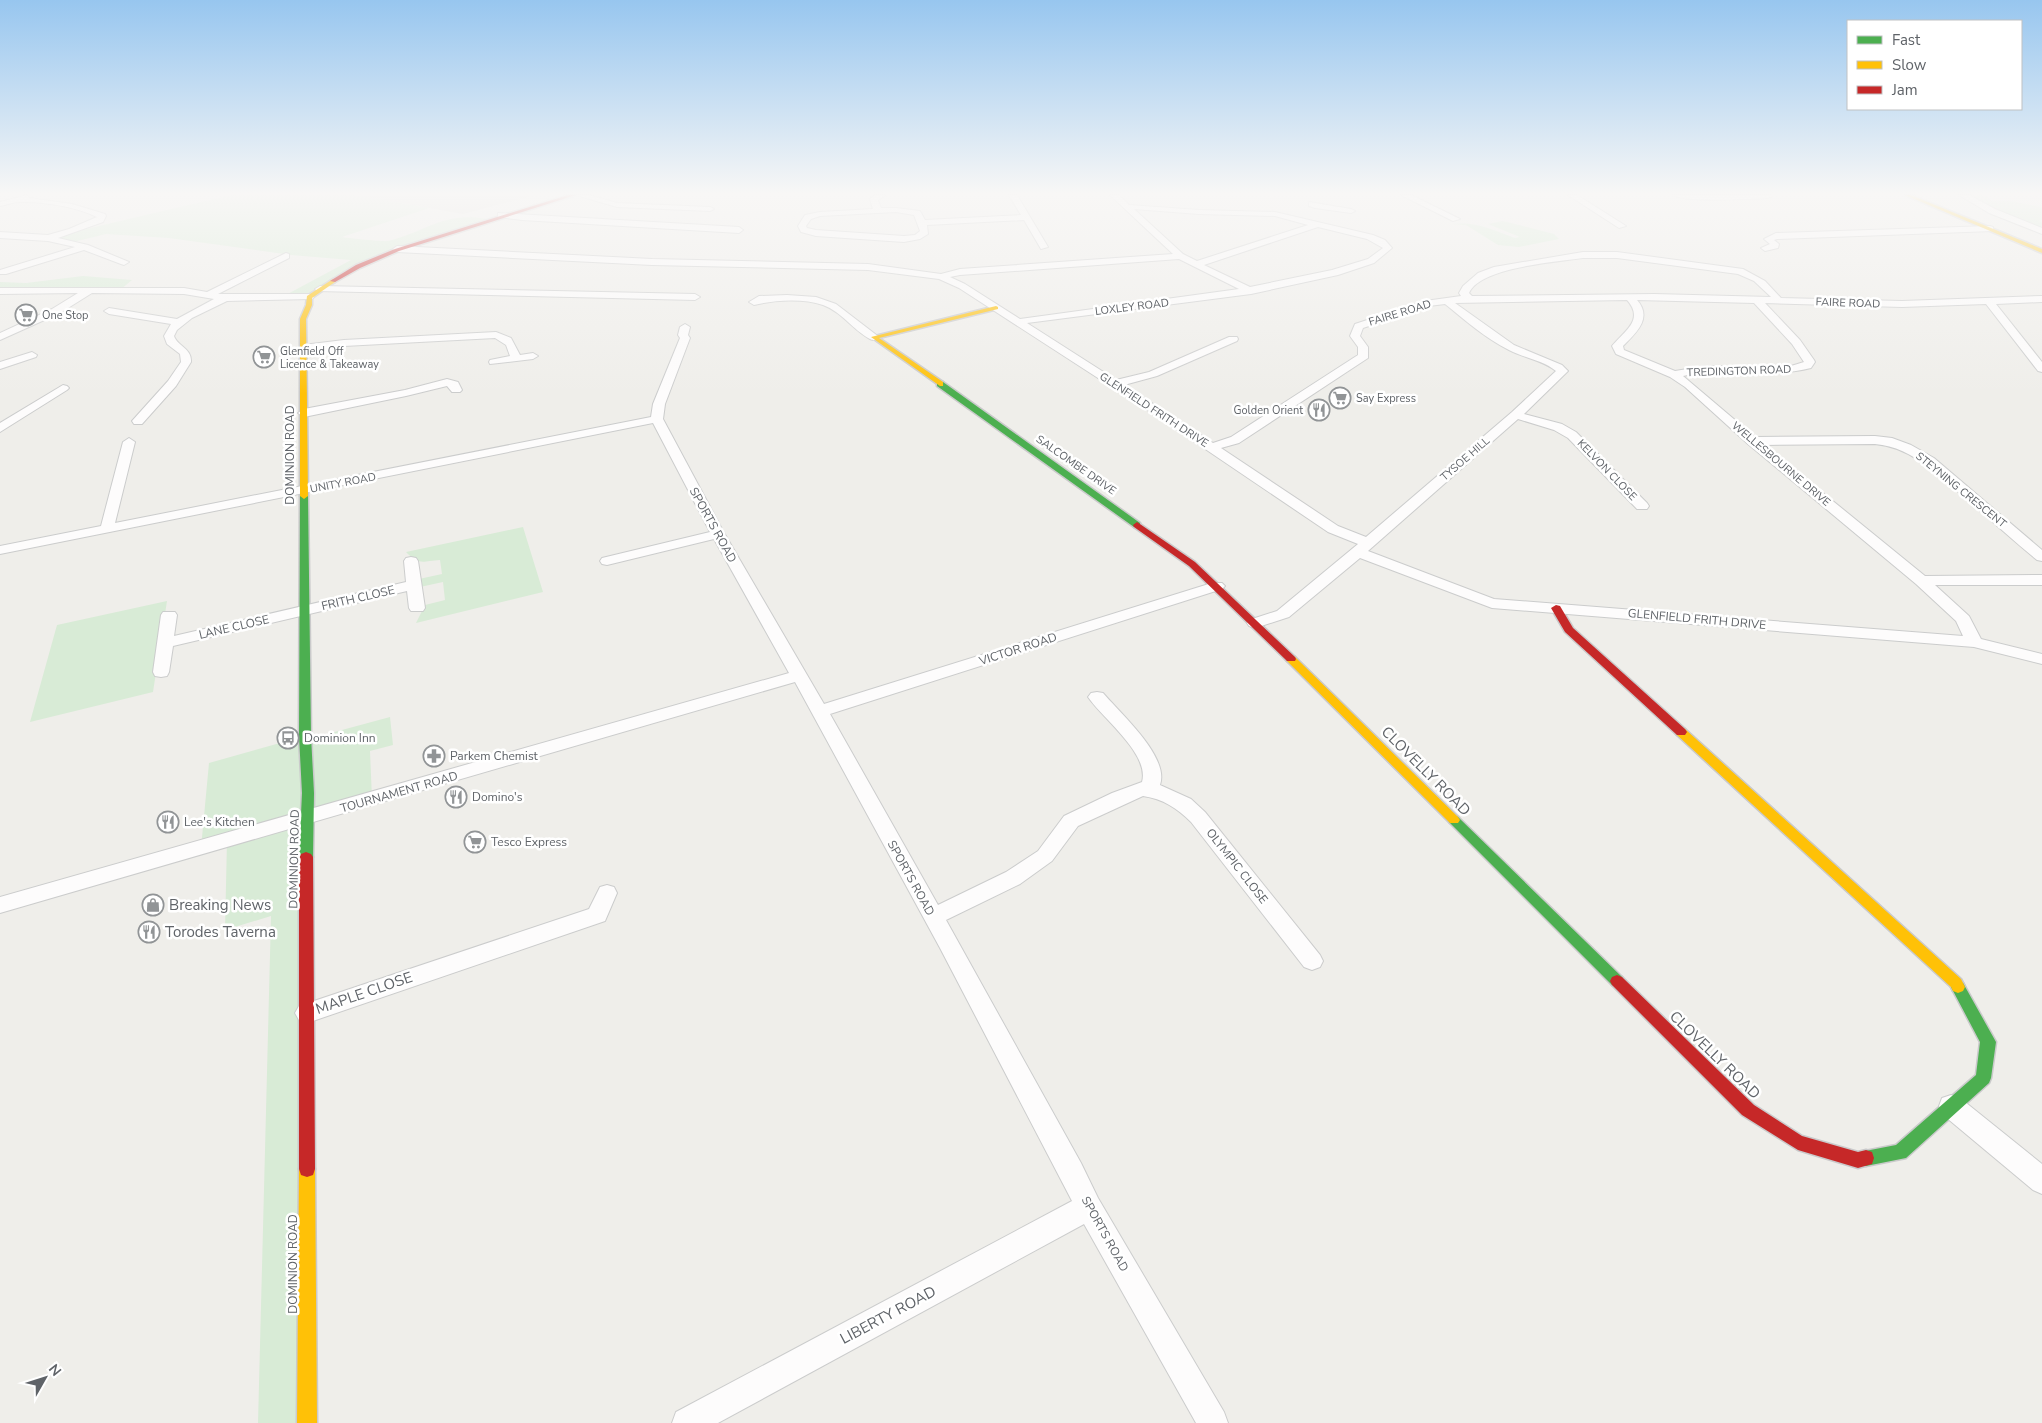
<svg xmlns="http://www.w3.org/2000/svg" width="2042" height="1423" viewBox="0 0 2042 1423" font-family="'Nunito Sans',sans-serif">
<rect width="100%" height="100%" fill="#efeeea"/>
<path fill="#e2e0da" d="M356,195H535L463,214Z"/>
<path fill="#d8ebd6" d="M231,195H356L429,208L342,237C346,238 385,242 388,241C426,232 443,211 487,219L368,260L309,297H282L351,260L291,255L169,238L106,234L69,243L48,238Z
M1968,195H1984L1992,201H2010L2042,207V220L2039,221L2042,222V229L1988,207Z
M1503,221L1554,234L1559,239L1519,247L1498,245L1466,225L1452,224C1475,221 1494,230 1515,238L1520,237L1488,224Z
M83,276L132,280L120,290L0,291V282L26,283Z
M523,527L543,592L416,623L425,605L445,600L443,582L420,587L419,579L442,574L440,560C422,561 420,566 406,552Z
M167,601L153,692L30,722L57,625Z
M390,717L393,745L370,751L372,799L307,817V1423H258L271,916L225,930L227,840L201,848L209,763L305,736V740Z"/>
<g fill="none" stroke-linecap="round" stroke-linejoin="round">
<g stroke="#cbcccc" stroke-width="2">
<path id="street" d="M27,195L29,198L72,204L105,214L106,216L103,222L58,238L88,245L129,262L124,265L121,264L84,250L6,274H0V270L75,247L48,241L0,238V232L48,235L69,229L97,217C77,207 42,201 19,202C13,202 6,205 0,206V202Z
M576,195H589L617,203L710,207L714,209L710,211L617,207Z
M875,195H885L878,200L881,208H896L920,211L925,220L1021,215L1009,195H1017L1048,247L1041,249L1024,220L927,225L928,234L920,239L904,242L816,236L801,232L798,226L805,215L820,212L873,209L870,199ZM896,212L914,215L920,231L915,235L904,236L816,230L807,228L806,226L811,219L820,216Z
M1110,195H1119L1129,205L1199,210L1275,212L1373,235L1385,240L1392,248L1374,263L1338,275L1251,294L1027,323L1116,380L1149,372L1229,337H1237L1238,339L1237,341L1157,376L1124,385L1213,443L1231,437L1358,355V347L1350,336L1355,324L1425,301L1461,296L1459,293L1463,286L1478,273L1494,267L1583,252H1617L1743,269L1765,281L1781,298L1902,301L2042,296V302L1996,304L2042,362V372L2038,371L1986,304L1902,307L1765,303L1800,340L1814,360L1815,362L1811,368C1769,379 1725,366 1683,376L1755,437L1875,436L1892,438L1911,445L1934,458L2042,550V561L2037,560C2015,542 1994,523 1972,504C1944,480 1914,447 1875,444L1764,445L1925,576L2042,575V585H1935L1969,616L1981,639L2042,654V664L1974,647L1492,608L1360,558L1289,617L1255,628L1249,626L1247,623L1249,620L1277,611L1358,544L1328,532L1152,413L959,288L939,279L868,270L652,265L397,252L393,249L397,246L652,259L868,264L941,274L960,269L1173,254ZM1134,209L1199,214L1275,216L1308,225L1197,261L1183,254ZM1318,227L1367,239L1383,248L1368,259L1332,270L1250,287L1204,265ZM1583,258H1617L1738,274L1754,281L1771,297L1654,294L1472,296L1469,293C1480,267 1557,262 1583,258ZM1179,259L1239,289L1020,319L965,284L950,277L960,275ZM1627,300C1645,320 1624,331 1612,346L1616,354L1670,377L1685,387L1748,444L1916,584L1956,621L1963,636L1494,599L1368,551L1518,419L1554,430L1568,438L1637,509H1647L1649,506L1647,503L1576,432L1562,424L1524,414L1566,373L1568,371L1562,365L1514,345L1455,303ZM1637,300L1754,303L1792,344L1804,362L1791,366L1774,367L1706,366L1675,371L1624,350L1623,346C1636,333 1653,318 1637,300ZM1445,304C1465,320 1485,338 1509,350C1524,358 1543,360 1556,371L1512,412L1366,537L1338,526L1221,448L1239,443L1368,358V347L1360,336L1363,328L1429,306Z
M1401,195H1411L1460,219L1453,221Z
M1568,195H1577L1626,226L1619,228Z
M1673,195H1771L1772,196L1768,198C1750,199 1685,203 1673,195Z
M1959,195H1969L1995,209L2042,228V234L1989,213Z
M1309,202L1351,209L1355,211L1351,213L1315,208L1309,206Z
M498,213L739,227L743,230L739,233L522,220L498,217Z
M1990,226L1993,227V231L1777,239L1774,240L1779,244L1778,248L1765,251L1761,248L1770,244L1764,239L1776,233Z
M286,253L289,254V258L218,294H309L314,297L312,299L227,301L192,318L177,330L174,336C178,347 192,348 191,362L176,386L142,424H134L132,421L168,381L181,362L180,354L167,344L164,336L171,324L109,314L104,311L109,308L177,319L214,299L184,294L92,293L60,313L0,340V333L52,309L78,293L0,294V288H184L207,292Z
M320,286L695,294L700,297L695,300L317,291L315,289Z
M787,295L816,297L836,304L879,337L878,339C874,340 874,341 870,339C853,330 842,312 823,305C803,298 774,300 754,305L749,302L759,296Z
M685,324L690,327L688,335L690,338L665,404L663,419L723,531L824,704L1212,583H1222L1225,586L1222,589L830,714L938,905L1006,872L1038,851L1064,816L1112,793L1142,782C1150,754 1103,719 1088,697L1091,693L1097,692L1103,693C1120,713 1170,757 1160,785L1191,799L1205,812L1320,955L1323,961L1320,967L1312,970L1304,967L1191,822C1177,808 1163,799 1143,796L1078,826L1052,861L1020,884L946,920L1081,1163L1098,1198L1224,1412L1228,1423H1196L1084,1224L718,1423H672L676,1412L1072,1201L940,948L795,682L0,913V897L789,673L714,539L607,565L602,564L600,561L602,558L710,532L653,423L0,554V546L101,526L123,442L129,438L135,442L115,523L651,417L653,404L680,338L678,335L680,327Z
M496,332L511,338L520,355L533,353L538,356L533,359L490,364L489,362L490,360L510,356L506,345L495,338L344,346L303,351L298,348L303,345L344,340Z
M32,352L37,355L36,357L0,369V362Z
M447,379L458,382L462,390L460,392H452L447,386L406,396L304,417L298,413L304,409L405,390Z
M63,385L67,386L69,388L67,390L0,432V423Z
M411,557L416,558L418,561L425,608L423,611H411L409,608L407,591L173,646L169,672L167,676L161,677L155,676L153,672L161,615L163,612H175L177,615L174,636L406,582L404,561L406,558Z
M607,885L614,887L617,893L605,921L307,1023L299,1020L295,1013L299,1006L589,909L600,887Z
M1951,1095L1960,1098L2042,1164V1194L2033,1190L1942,1114L1939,1106L1942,1098Z"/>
</g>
<g stroke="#cacacb" stroke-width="3">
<path id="fast" d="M937,382H943L1140,523V527H1134L937,386Z
M304,493L308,496L311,736L314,793L313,857L311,860L306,862L301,860L299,857L302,793L299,736L300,496Z
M1454,815L1458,817L1622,977L1624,981L1622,985L1617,987L1612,985L1450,823L1448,820L1450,817Z
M1958,981L1963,983L1996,1042L1991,1078L1989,1083L1906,1158L1866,1166L1860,1164L1858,1158L1860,1152L1896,1145L1976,1075L1980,1042L1951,987L1953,983Z"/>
</g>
<g stroke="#cacacb" stroke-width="3">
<path id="slow" d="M1905,195H1911L2042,249V253Z
M333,279L336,281L335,282L312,298V305L306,319L308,496L304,499L300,496V319L306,305L307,296Z
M996,306L998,307V309L879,338L943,382V386H940L871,337Z
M1291,656L1295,657L1458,817L1460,820L1458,823H1450L1287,661L1286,659Z
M1681,728L1685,729L1961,979L1965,987L1963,991L1958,993L1953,991L1951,987L1677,735L1675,732Z
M307,1161L313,1163L315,1169L317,1423H297L299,1169L301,1163Z"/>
</g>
<g stroke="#cacacb" stroke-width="3">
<path id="jam" d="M568,195H576L399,251L360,268L335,282L330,281L356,265L395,249Z
M1137,522L1195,562L1295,657L1296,659L1295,661H1287L1189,566L1134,527L1133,525Z
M1556,605L1560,606L1573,628L1685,729L1687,732L1685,735H1677L1565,632L1551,608Z
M306,852L311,854L313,857L315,1169L313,1175L307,1177L301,1175L299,1169V857L301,854Z
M1617,975L1622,977L1754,1105L1802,1136L1858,1152L1866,1150L1872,1152L1874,1158L1872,1164L1858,1168L1798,1150L1742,1115L1612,985L1610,981L1612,977Z"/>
</g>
<use href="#street" fill="#fdfcfc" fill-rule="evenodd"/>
<use href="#fast" fill="#4caf50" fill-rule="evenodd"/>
<use href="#slow" fill="#ffc107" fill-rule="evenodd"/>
<use href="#jam" fill="#c62828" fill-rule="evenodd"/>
</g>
<linearGradient id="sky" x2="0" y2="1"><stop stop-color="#97c6ef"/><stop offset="0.49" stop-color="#f8f7f6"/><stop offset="1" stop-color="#f8f7f6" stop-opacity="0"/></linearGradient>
<rect width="2042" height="394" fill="url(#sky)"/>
<defs>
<g id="supermarket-ring" transform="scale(1.125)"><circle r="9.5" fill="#fff" stroke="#919496" stroke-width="1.5"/><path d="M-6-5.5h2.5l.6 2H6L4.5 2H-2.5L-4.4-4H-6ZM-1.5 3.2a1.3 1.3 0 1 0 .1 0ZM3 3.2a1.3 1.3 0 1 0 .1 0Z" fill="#919496"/></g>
<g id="restaurant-ring" transform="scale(1.125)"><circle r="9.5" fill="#fff" stroke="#919496" stroke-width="1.5"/><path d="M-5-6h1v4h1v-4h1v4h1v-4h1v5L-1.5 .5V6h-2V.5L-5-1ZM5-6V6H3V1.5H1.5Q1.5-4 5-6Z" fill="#919496"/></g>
<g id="bus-ring" transform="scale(1.125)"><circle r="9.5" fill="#fff" stroke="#919496" stroke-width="1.5"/><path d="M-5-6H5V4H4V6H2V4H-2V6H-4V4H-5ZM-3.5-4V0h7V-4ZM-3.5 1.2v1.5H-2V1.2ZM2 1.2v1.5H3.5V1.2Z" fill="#919496"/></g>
<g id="pharmacy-ring" transform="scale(1.125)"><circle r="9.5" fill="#fff" stroke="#919496" stroke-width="1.5"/><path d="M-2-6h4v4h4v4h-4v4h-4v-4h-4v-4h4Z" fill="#919496"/></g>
<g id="shop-ring" transform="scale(1.125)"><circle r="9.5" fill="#fff" stroke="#919496" stroke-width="1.5"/><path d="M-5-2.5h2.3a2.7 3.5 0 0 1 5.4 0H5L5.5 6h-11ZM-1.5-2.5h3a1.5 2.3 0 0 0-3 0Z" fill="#919496"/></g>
</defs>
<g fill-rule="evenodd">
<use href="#supermarket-ring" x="26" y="315"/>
<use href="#supermarket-ring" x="264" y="357"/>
<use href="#supermarket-ring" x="1340" y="398"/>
<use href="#restaurant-ring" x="1319" y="410"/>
<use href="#bus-ring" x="288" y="738"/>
<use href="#pharmacy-ring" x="434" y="756"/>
<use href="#restaurant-ring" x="456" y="797"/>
<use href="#restaurant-ring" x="168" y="822"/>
<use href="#supermarket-ring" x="475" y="842"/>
<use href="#shop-ring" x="153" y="905"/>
<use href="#restaurant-ring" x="149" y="932"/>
</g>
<g text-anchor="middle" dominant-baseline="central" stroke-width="5" stroke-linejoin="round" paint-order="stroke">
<g font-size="11" fill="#5f6368" stroke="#fff">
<text transform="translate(1848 303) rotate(2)">FAIRE ROAD</text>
<text transform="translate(1132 307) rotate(-7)">LOXLEY ROAD</text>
<text transform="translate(1400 313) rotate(-17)">FAIRE ROAD</text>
<text transform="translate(1739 371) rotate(-2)">TREDINGTON ROAD</text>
<text transform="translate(1154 410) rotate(33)">GLENFIELD FRITH DRIVE</text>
<text transform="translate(1465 459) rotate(-41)">TYSOE HILL</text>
<text transform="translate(1781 464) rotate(40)">WELLESBOURNE DRIVE</text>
<text transform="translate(1076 465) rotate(35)">SALCOMBE DRIVE</text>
<text transform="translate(1607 470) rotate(46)">KELVON CLOSE</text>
<text transform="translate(343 483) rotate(-11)">UNITY ROAD</text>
<text transform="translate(1961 490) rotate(39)">STEYNING CRESCENT</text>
</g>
<g font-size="11" fill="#5f6368" stroke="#fff" text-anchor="start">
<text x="42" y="315">One Stop</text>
<text x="280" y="351">Glenfield Off<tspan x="280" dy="13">Licence &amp; Takeaway</tspan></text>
<text x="1356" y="398">Say Express</text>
<text x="1303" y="410" text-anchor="end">Golden Orient</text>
</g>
<g font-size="12" fill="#5f6368" stroke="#fff">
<text transform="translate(290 455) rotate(-90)">DOMINION ROAD</text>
<text transform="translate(713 525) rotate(61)">SPORTS ROAD</text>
<text transform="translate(358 598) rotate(-13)">FRITH CLOSE</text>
<text transform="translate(1697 619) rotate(5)">GLENFIELD FRITH DRIVE</text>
<text transform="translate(234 627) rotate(-13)">LANE CLOSE</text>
<text transform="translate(1018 649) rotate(-18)">VICTOR ROAD</text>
<text transform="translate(399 792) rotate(-16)">TOURNAMENT ROAD</text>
<text transform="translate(294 859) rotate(-89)">DOMINION ROAD</text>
<text transform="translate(1237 866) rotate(52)">OLYMPIC CLOSE</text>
<text transform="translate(911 878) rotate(61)">SPORTS ROAD</text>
<text transform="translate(1105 1234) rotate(61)">SPORTS ROAD</text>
<text transform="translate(293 1264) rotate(-90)">DOMINION ROAD</text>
</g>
<g font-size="12" fill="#5f6368" stroke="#fff" text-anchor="start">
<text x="304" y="738">Dominion Inn</text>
<text x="450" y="756">Parkem Chemist</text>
<text x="472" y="797">Domino's</text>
<text x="184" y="822">Lee's Kitchen</text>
<text x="491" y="842">Tesco Express</text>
</g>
<g font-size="15" fill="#5f6368" stroke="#fff">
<text transform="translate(1426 771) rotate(45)">CLOVELLY ROAD</text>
<text transform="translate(364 993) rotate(-19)">MAPLE CLOSE</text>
<text transform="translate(1715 1055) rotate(44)">CLOVELLY ROAD</text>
<text transform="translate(888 1315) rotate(-28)">LIBERTY ROAD</text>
</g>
<g font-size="15" fill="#5f6368" stroke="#fff" text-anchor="start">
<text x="169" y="905">Breaking News</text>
<text x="165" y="932">Torodes Taverna</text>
</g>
</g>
<rect x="1847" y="20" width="175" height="90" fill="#ffffff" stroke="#bfc1c3"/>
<rect x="1857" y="36" width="25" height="8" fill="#4caf50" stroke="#bfc1c3"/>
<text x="1892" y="45" font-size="15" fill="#5f6368">Fast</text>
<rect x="1857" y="61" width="25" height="8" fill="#ffc107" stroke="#bfc1c3"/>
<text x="1892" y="70" font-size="15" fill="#5f6368">Slow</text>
<rect x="1857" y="86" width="25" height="8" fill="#c62828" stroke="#bfc1c3"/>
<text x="1892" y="95" font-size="15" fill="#5f6368">Jam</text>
<g transform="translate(45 1378) rotate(51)" stroke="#ffffff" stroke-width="4" paint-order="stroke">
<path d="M0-4L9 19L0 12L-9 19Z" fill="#5f6368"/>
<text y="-8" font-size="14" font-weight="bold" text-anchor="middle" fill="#5f6368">N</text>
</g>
</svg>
